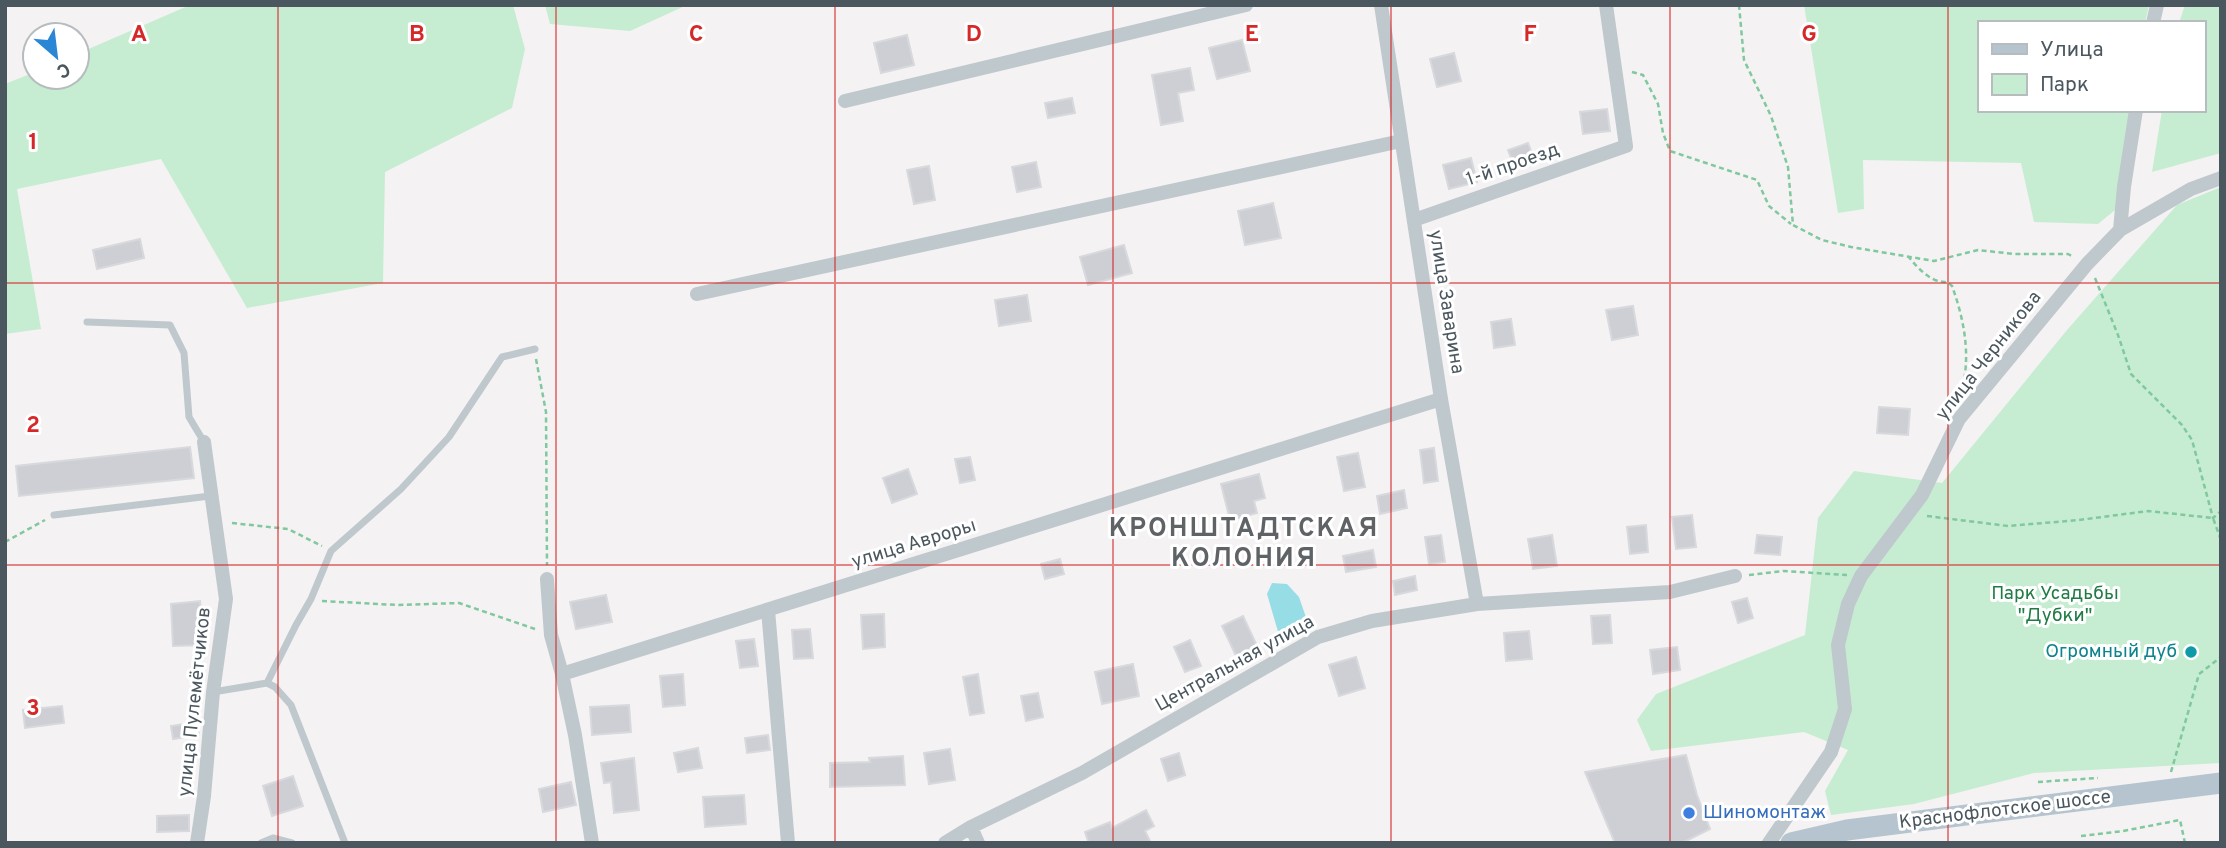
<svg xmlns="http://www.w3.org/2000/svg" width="2226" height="848" viewBox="0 0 2226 848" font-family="Overpass,sans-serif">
<rect width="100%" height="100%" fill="#f4f2f3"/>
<path fill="#c6edd1" d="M190,5H513L525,49L512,108L385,172L383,283L247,308L161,159L17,189L41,329L5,334V84L35,72V77H77V54Z
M545,5H687L630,31L550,24Z
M1804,5H2149L2145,23H1979V110H2131L2120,206L2098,224L2034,222L2021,163L1863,160L1864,209L1838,213Z
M2185,5H2221V153L2152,172L2162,110H2203V23H2179Z
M2221,187V763L2034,773L1914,804L1831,815L1825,791L1848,750L1804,732L1651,751L1637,720L1656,694L1805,635L1818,518L1854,471L1942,483L2067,330L2177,205Z"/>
<path fill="#97dde6" d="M1272,583L1287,584L1299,597L1310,629L1284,645L1279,635L1267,594Z"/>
<path fill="#cdcfd4" stroke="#d7d9dd" stroke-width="2" d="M907,35L914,65L881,73L874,43Z
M1242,40L1250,71L1217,79L1209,48Z
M1454,53L1461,81L1437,87L1430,59Z
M1190,68L1194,90L1178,93L1183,121L1161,125L1152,75Z
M1072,98L1075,113L1048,118L1045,103Z
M1607,109L1610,131L1583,134L1580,112Z
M1528,143L1535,161L1515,168L1508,150Z
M1471,158L1477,182L1449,189L1443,165Z
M1036,162L1041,187L1017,192L1012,167Z
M929,166L935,200L914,204L907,170Z
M1273,203L1281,238L1245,245L1238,211Z
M140,239L144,258L97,269L93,250Z
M1124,245L1132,273L1088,285L1080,257Z
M1027,295L1031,321L999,326L995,300Z
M1633,306L1638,335L1612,340L1606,310Z
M1511,319L1515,345L1494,348L1491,322Z
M1879,407L1910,409L1908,435L1877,433Z
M190,447L194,478L19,496L16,466Z
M1434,448L1438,481L1424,483L1420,450Z
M1358,453L1365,487L1344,491L1337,457Z
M970,457L975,480L960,483L955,459Z
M908,469L917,494L892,503L883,478Z
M1259,474L1265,498L1254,501L1257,513L1230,520L1221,484Z
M1404,490L1407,508L1380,514L1377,496Z
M1692,515L1696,547L1676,549L1672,517Z
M1646,525L1648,552L1630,554L1627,527Z
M1441,535L1445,562L1429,564L1425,537Z
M1552,535L1557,566L1533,569L1528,539Z
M1757,535L1782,537L1780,555L1755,553Z
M1373,550L1376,567L1346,572L1343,556Z
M1060,559L1064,574L1045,579L1041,564Z
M1415,576L1417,590L1395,595L1393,581Z
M606,595L612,622L576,629L570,602Z
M1747,598L1753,618L1738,623L1732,602Z
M200,601L205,645L173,646L171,604Z
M884,614L885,647L863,649L861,615Z
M1610,615L1612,643L1593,644L1591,616Z
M1243,616L1258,648L1237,658L1222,626Z
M810,629L813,658L794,659L792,630Z
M1529,631L1532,659L1506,661L1504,633Z
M754,639L758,666L740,668L736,641Z
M1190,640L1201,666L1185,672L1174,647Z
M1677,647L1680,670L1653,674L1650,650Z
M1356,657L1365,688L1339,696L1329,665Z
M1133,664L1139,696L1102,704L1095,672Z
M683,674L685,705L663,707L660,676Z
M978,674L984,713L970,715L963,677Z
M1038,693L1043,717L1026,721L1021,696Z
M629,705L631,732L592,735L590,707Z
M62,706L64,723L25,728L23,710Z
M197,722L199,735L173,739L171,726Z
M768,735L770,750L747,753L745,738Z
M698,748L702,768L678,772L674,753Z
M950,749L955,780L929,784L924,753Z
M1179,753L1185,775L1168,781L1161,759Z
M1686,755L1697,795L1710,829L1682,843H1615L1585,772Z
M903,756L905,785L830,787V763L870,762L869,758Z
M634,758L639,810L614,813L611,782L604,783L601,763Z
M293,776L303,806L272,816L263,786Z
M571,782L576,805L543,812L539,789Z
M744,795L746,824L705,827L703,797Z
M1146,810L1154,826L1145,831L1151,843H1085L1088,841L1085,832L1110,822L1112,828Z
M189,815V831L157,832V816Z"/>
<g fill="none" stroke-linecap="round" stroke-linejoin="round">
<path stroke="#80c89d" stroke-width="2.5" stroke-dasharray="5 3.5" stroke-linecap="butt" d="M1739,5L1744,60L1771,116L1788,167L1793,225L1822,240L1851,247L1934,261L1978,250L2014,254H2068L2074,257
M1632,72L1643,75L1658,104L1663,133L1670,151L1757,180L1769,206L1791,224
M1908,256C1915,265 1924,275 1935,280C1943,283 1946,280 1952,286C1964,319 1971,355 1962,389
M2095,278L2118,335L2131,374L2182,425L2192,440L2213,518L2221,511
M536,359L546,412L547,565
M1927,516L2008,526L2079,520L2148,511L2213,518L2221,540
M232,523L288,529L322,546
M5,542L45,520
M1749,575L1783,571L1847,575
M322,601L398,605L459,603L535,629
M2171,772L2199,674L2221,657
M2038,782L2098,778
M2081,836L2123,831L2180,820L2185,843"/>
<path stroke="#bfc8cd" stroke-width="7" d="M87,322L170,325L184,353L189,417L204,442
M54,515L210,496
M267,683L275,687L291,705L345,843
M213,692L267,683L296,625L311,599L331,551L401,489L449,437L502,357L535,349
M261,843L273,838L292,843"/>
<path stroke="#bfc8cd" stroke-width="14" d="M1381,5L1441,399L1477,604
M2153,23L2157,5
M845,101L1246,5
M1414,220L1626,146L1606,5
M2120,230L2124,187L2136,110
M697,294L1401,141
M547,579L551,635L562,674
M768,610L788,843
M971,827L978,843
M197,843L204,796L213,692L226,599L204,442
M592,843L575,735L562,674L1441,399
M945,843L971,827L1082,773L1318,637L1372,621L1477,604L1670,592L1735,576
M1769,843L1831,752L1845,709L1838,645L1848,604L1861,576L1922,495L1959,419L2087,264L2120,230L2191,189L2221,178"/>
<path stroke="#b5c4ce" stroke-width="21" d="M1791,843L1847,830L2221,783"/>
</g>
<path fill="none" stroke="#d62828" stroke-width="2" stroke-opacity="0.55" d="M278,5V843M556,5V843M835,5V843M1113,5V843M1391,5V843M1670,5V843M1948,5V843M5,283H2221M5,565H2221"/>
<circle fill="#0f9aa8" stroke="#fff" stroke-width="2.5" cx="2191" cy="652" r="7"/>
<circle fill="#3f7fe0" stroke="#fff" stroke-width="2.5" cx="1689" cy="813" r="7"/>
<g text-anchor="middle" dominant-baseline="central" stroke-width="6" stroke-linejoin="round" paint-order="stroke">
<g font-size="19" fill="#4b575e" stroke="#fff">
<text transform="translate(1513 165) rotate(-19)">1-й проезд</text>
<text transform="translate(1446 302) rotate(81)">улица Заварина</text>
<text transform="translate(1989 356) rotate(-52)">улица Черникова</text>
<text transform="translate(914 544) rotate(-17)">улица Авроры</text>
<text transform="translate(1235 664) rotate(-29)">Центральная улица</text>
<text transform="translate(195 702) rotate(-84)">улица Пулемётчиков</text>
<text transform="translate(2005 810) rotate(-7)">Краснофлотское шоссе</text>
</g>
<g font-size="19" fill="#207b44" stroke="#fff">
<text x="2055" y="594">Парк Усадьбы<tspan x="2055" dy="22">"Дубки"</tspan></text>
</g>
<g font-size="19" fill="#0d838f" stroke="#fff" text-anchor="end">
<text x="2177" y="652">Огромный дуб</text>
</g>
<g font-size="19" fill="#366cbe" stroke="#fff" text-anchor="start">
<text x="1703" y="813">Шиномонтаж</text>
</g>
<g font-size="26" font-weight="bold" letter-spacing="2" fill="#5f6366" stroke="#fff">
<text x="1244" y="529">КРОНШТАДТСКАЯ<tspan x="1244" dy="30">КОЛОНИЯ</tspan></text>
</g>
</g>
<g font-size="23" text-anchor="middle" font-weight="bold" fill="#d62828" stroke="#fff" stroke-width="6" stroke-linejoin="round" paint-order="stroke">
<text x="139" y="41">A</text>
<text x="417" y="41">B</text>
<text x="696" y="41">C</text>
<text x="974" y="41">D</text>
<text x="1252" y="41">E</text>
<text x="1530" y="41">F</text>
<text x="1809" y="41">G</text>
<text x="33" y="149">1</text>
<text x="33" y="432">2</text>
<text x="33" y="715">3</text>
</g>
<rect width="2226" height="848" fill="none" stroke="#4b575e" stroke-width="14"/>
<rect x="1978" y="21" width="228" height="91" fill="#ffffff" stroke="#b7bcbf" stroke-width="2"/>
<rect x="1992" y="44" width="35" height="10" fill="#b5c4ce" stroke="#b7bcbf" stroke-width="2"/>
<text x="2040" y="56" font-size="21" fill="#4b575e">Улица</text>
<rect x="1992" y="74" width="35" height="21" fill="#c6edd1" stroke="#b7bcbf" stroke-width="2"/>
<text x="2040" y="91" font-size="21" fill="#4b575e">Парк</text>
<g transform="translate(56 56) rotate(152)"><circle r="33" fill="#ffffff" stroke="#b7bcbf" stroke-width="2"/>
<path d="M0-5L12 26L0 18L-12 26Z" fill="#2b87d6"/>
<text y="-10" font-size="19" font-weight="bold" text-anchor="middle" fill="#4b575e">С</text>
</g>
</svg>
